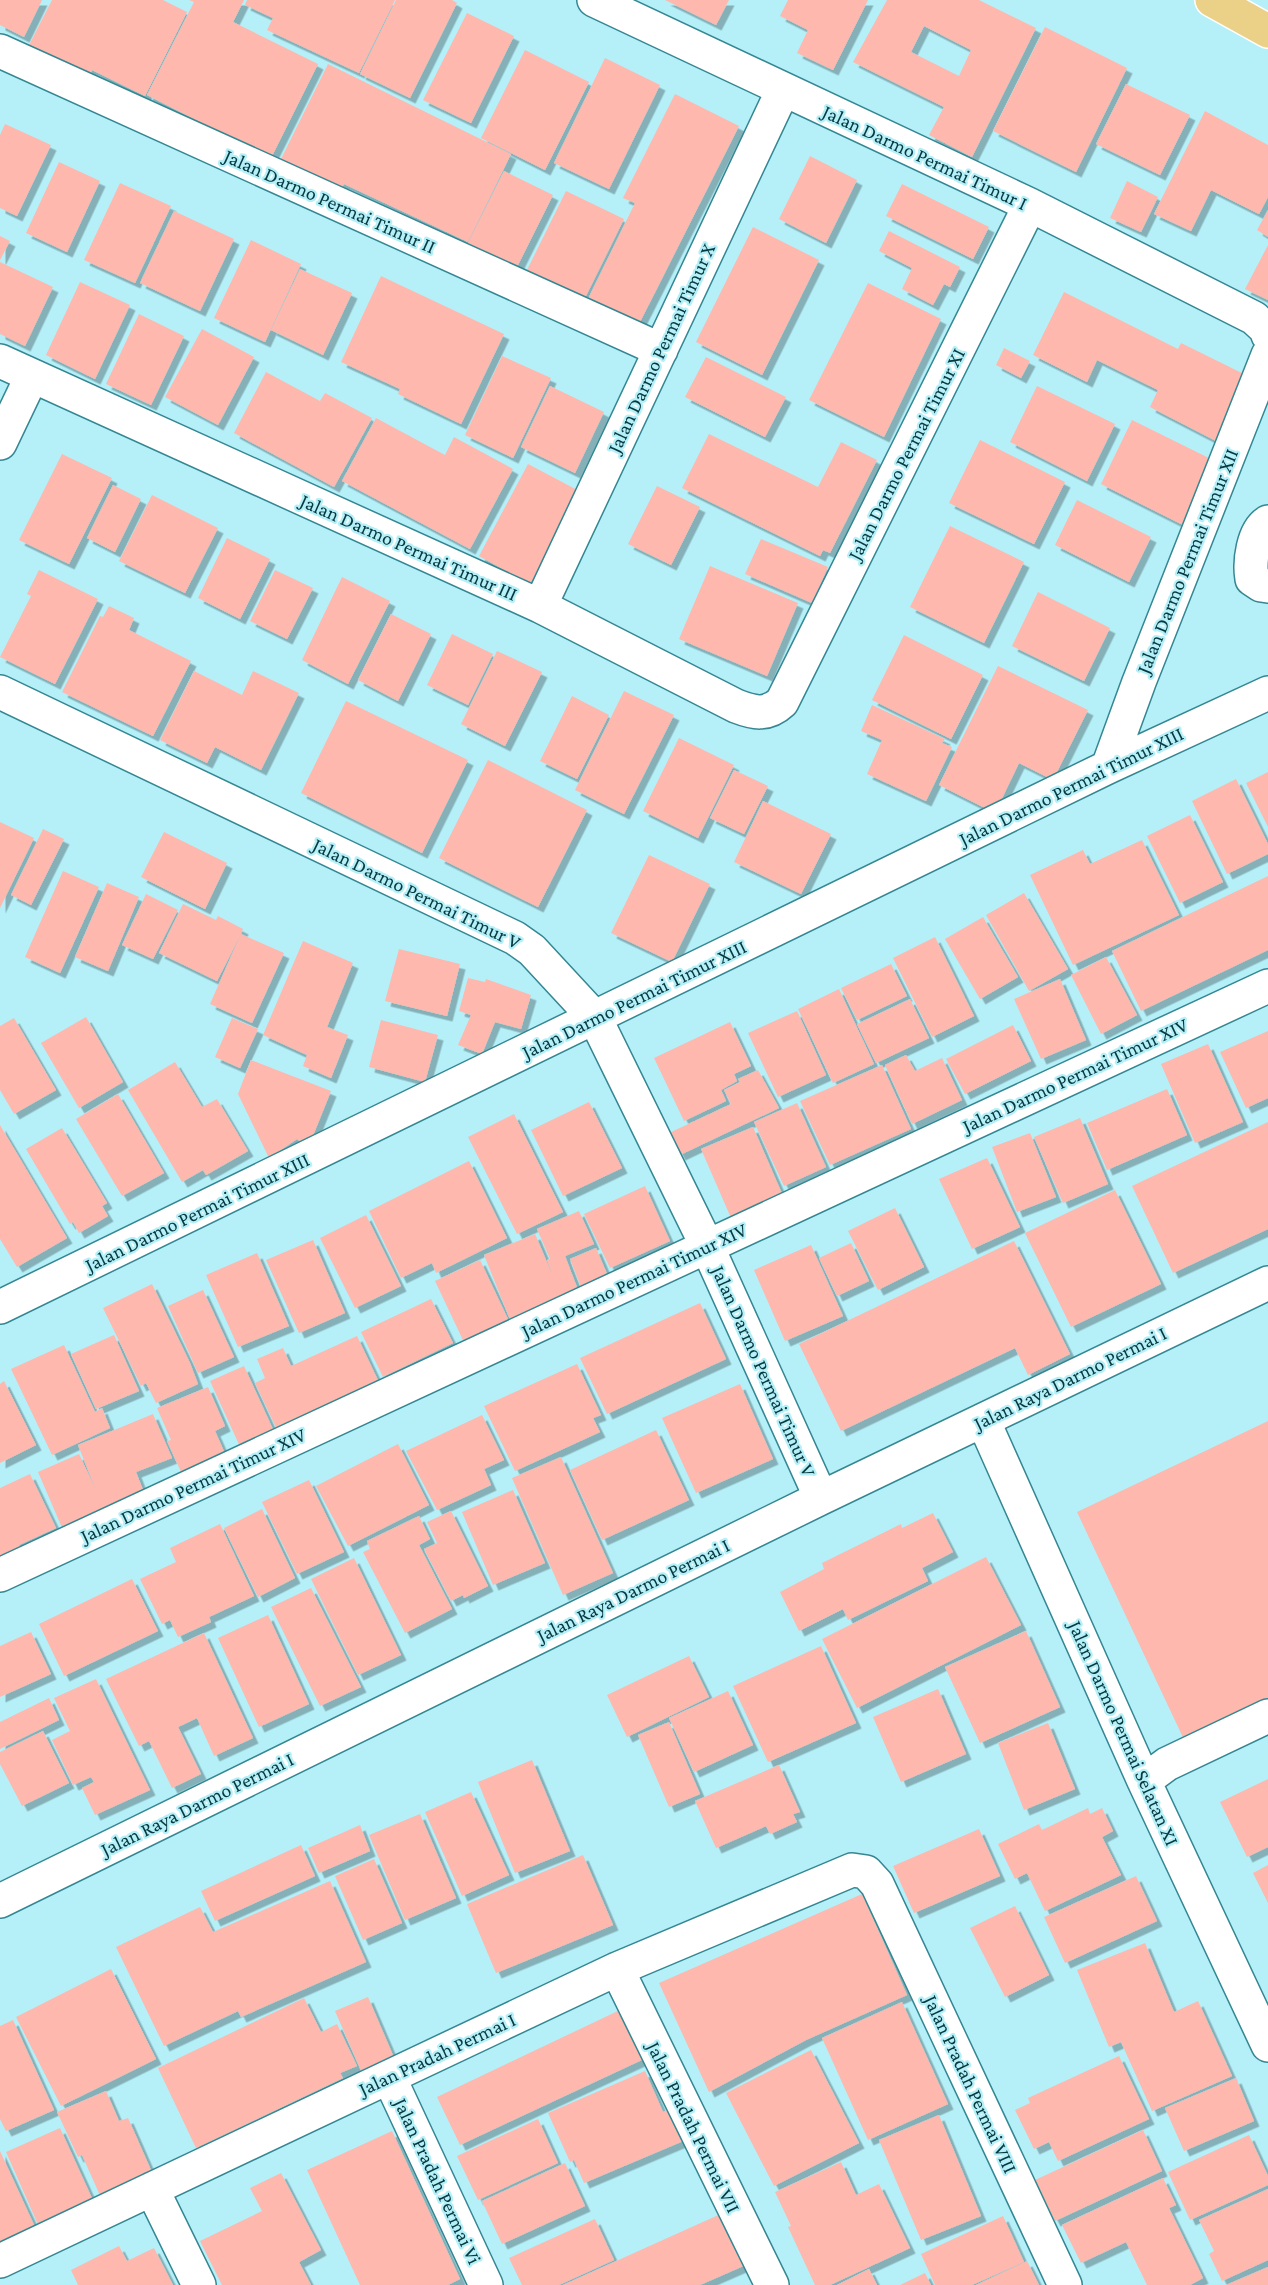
<svg xmlns="http://www.w3.org/2000/svg" width="1268" height="2285" viewBox="0 0 1268 2285" font-family="'Crimson Pro',serif">
<defs>
<filter id="shadow"><feDropShadow dx="5.5" dy="5.5" stdDeviation="0" flood-color="#0004"/></filter>
</defs>
<rect width="100%" height="100%" fill="#b5f0f9"/>
<path fill="#feb8ae" fill-rule="evenodd" filter="url(#shadow)" d="M0,0H42L24,37L0,25Z
M52,0H163L187,12L145,96L92,70L90,75L29,45Z
M189,0H244L233,22L318,64L271,158L147,95L194,2Z
M247,0H395L359,73L267,30L273,18L245,5Z
M396,0H452L457,3L410,98L360,74Z
M665,0H729L716,25Z
M788,0H868L833,70L797,53L808,30L780,16Z
M887,0H979L1036,28L972,157L929,135L944,107L853,62ZM924,26L971,50L959,76L911,52Z
M467,13L514,36L471,123L423,100Z
M1045,27L1127,68L1076,172L993,131Z
M525,50L589,82L545,170L481,138Z
M605,58L660,85L609,189L554,163Z
M328,64L511,154L468,242L344,184L340,191L280,161Z
M1126,84L1190,115L1160,175L1096,144Z
M675,94L739,126L639,324L588,299L635,203L623,198Z
M1205,111L1268,145V197L1259,214L1211,190L1191,231L1154,214Z
M5,124L51,145L17,216L0,208V135Z
M810,156L857,180L826,243L779,219Z
M59,162L100,181L67,252L26,233Z
M504,171L553,195L516,269L467,245Z
M1127,181L1158,197L1141,232L1110,218Z
M120,183L171,206L135,283L84,260Z
M902,184L989,227L973,259L886,216Z
M566,191L624,219L583,302L525,274Z
M1268,210V237L1257,230Z
M174,211L234,239L200,311L140,283Z
M753,227L819,260L762,375L696,342Z
M889,231L960,267L950,287L944,284L933,305L902,289L912,268L879,251Z
M0,236L10,241L0,260Z
M251,240L301,264L265,342L214,318Z
M1268,245V300L1245,289Z
M0,262L53,287L25,346L0,334Z
M300,269L352,293L323,355L271,330Z
M381,276L504,334L461,424L398,394L400,389L341,362Z
M80,282L130,305L95,379L46,355Z
M868,283L941,319L884,437L809,400Z
M1064,292L1178,349L1181,343L1250,377L1218,442L1150,407L1158,390L1097,360L1087,382L1033,355Z
M139,314L184,336L151,405L106,384Z
M202,329L254,357L218,425L165,397Z
M1004,348L1030,361L1021,378L996,365Z
M502,356L551,378L513,458L465,435Z
M706,357L786,397L765,437L685,397Z
M266,372L320,401L325,393L372,418L334,487L234,433Z
M550,386L604,412L575,473L521,447Z
M1037,386L1115,424L1087,481L1010,442Z
M376,418L445,455L454,437L513,469L470,549L342,481Z
M1132,420L1221,464L1189,528L1101,484Z
M709,434L818,487L841,442L877,460L830,553L823,550L820,556L682,488Z
M980,440L1065,482L1034,544L949,503Z
M62,454L112,478L69,564L19,540Z
M528,464L583,493L534,586L479,556Z
M113,485L141,499L115,552L87,538Z
M657,486L700,507L671,565L628,544Z
M152,495L218,528L185,593L119,561Z
M1077,500L1151,537L1129,582L1055,545Z
M950,526L1024,562L984,643L910,607Z
M227,538L270,559L240,619L198,598Z
M761,539L828,567L812,603L745,574Z
M710,566L798,603L767,676L679,639Z
M39,570L98,599L55,684L0,657L31,596L27,594Z
M275,570L313,588L287,639L250,621Z
M342,577L390,601L348,684L302,660Z
M1038,592L1110,628L1084,681L1012,646Z
M109,606L134,618L129,630L191,661L153,736L62,692L100,616L103,617Z
M391,614L431,634L398,701L358,680Z
M452,634L493,654L468,705L427,685Z
M904,635L983,675L951,739L872,700Z
M497,651L542,672L505,746L461,724Z
M998,666L1088,710L1053,780L1019,763L995,813L939,785Z
M194,671L242,695L253,671L299,693L261,770L215,747L207,763L160,740Z
M624,691L674,715L624,814L575,790Z
M572,696L609,715L577,779L540,761Z
M346,701L468,760L422,853L301,793Z
M872,705L945,739L942,743L952,747L926,801L867,774L882,740L861,731Z
M679,738L734,765L698,838L643,811Z
M488,760L587,810L538,907L439,858Z
M734,770L768,786L744,834L710,818Z
M1268,772V827L1246,783Z
M1236,779L1268,844V854L1227,874L1192,801Z
M763,801L831,834L801,894L734,862Z
M1190,815L1223,882L1180,903L1147,836Z
M0,822L34,838L0,908Z
M43,829L64,839L31,905L11,895Z
M164,832L227,863L205,909L141,877Z
M1142,840L1179,915L1073,965L1030,875L1083,850L1090,864Z
M649,855L710,884L672,962L611,933Z
M63,871L99,887L60,973L25,957Z
M1268,876V950L1141,1011L1112,951Z
M107,883L139,897L108,971L75,957Z
M1024,893L1068,969L1029,991L986,915Z
M146,894L178,910L153,959L122,945Z
M183,904L216,920L218,916L243,929L241,934L284,953L252,1023L210,1004L240,936L217,981L159,953Z
M983,917L1018,977L980,999L945,939Z
M935,937L974,1016L932,1037L893,958Z
M303,941L353,963L327,1027L348,1035L331,1078L303,1066L307,1055L263,1035Z
M399,949L460,964L447,1016L385,1001Z
M1106,957L1137,1015L1101,1034L1071,975Z
M891,964L907,996L857,1020L841,988Z
M468,978L485,982L486,979L531,995L521,1029L495,1022L482,1054L458,1045L471,1015L459,1011Z
M1060,979L1086,1040L1041,1059L1014,999Z
M839,989L874,1064L833,1083L798,1009Z
M910,999L929,1038L876,1063L857,1024Z
M797,1011L826,1075L778,1097L748,1033Z
M86,1017L123,1082L79,1108L41,1043Z
M14,1018L56,1090L14,1114L0,1090V1026Z
M232,1018L258,1029L240,1068L215,1057Z
M381,1020L438,1035L425,1082L369,1067Z
M730,1022L751,1066L734,1074L737,1081L721,1090L726,1101L684,1121L654,1058Z
M1013,1025L1031,1061L965,1094L946,1059Z
M1268,1031V1098L1246,1108L1220,1052Z
M1208,1044L1243,1122L1195,1143L1161,1064Z
M906,1055L915,1071L942,1058L962,1100L912,1124L885,1065Z
M251,1060L331,1091L308,1148L297,1139L269,1158L238,1094Z
M175,1062L202,1107L217,1099L248,1151L206,1175L203,1170L182,1182L128,1090Z
M882,1065L911,1129L830,1165L800,1101Z
M758,1070L779,1108L680,1155L669,1133L731,1104L724,1090L740,1082L738,1079Z
M1167,1089L1187,1135L1107,1170L1087,1123Z
M118,1094L164,1173L122,1196L76,1119Z
M589,1102L622,1168L563,1196L531,1130Z
M797,1103L826,1167L784,1186L754,1122Z
M514,1114L563,1212L517,1234L468,1137Z
M1080,1118L1108,1184L1063,1203L1034,1137Z
M1268,1122V1229L1173,1273L1132,1186Z
M0,1125L67,1238L17,1267L0,1239Z
M753,1127L783,1196L731,1218L701,1149Z
M62,1128L107,1203L102,1206L108,1216L79,1233L73,1222L70,1224L26,1149Z
M1030,1133L1056,1197L1017,1212L992,1147Z
M987,1158L1020,1227L972,1249L939,1179Z
M469,1161L507,1238L436,1273L432,1263L401,1278L369,1211Z
M645,1186L670,1241L610,1268L584,1214Z
M1115,1190L1161,1284L1071,1327L1025,1233Z
M895,1208L924,1267L878,1290L848,1231Z
M579,1211L594,1244L565,1256L580,1295L511,1322L484,1255L535,1234L552,1274L547,1260L550,1259L537,1229Z
M366,1215L401,1286L355,1308L320,1238Z
M313,1240L345,1313L299,1333L266,1260Z
M1014,1241L1070,1354L1028,1375L1015,1348L841,1431L799,1344Z
M851,1243L869,1281L837,1296L819,1258Z
M811,1245L843,1316L785,1341L754,1270Z
M596,1248L610,1281L583,1292L570,1259Z
M257,1253L289,1326L238,1347L206,1275Z
M480,1260L515,1334L470,1355L435,1281Z
M152,1284L190,1363L198,1384L156,1403L146,1383L141,1386L103,1308Z
M203,1290L234,1357L198,1373L168,1306Z
M431,1299L453,1343L383,1377L361,1332Z
M700,1303L726,1359L607,1414L580,1358Z
M114,1335L139,1391L96,1409L71,1354Z
M357,1336L383,1391L281,1438L255,1383L265,1378L257,1359L283,1348L291,1366Z
M64,1345L95,1412L102,1408L110,1428L52,1455L11,1369Z
M577,1364L601,1415L593,1418L600,1432L515,1471L484,1406Z
M244,1366L276,1436L242,1451L210,1381Z
M4,1381L36,1445L0,1463V1384Z
M740,1384L773,1459L696,1493L662,1418Z
M208,1387L225,1426L215,1431L230,1465L187,1485L167,1441L171,1440L157,1408Z
M153,1414L172,1458L136,1472L145,1495L66,1537L38,1472L79,1454L95,1488L78,1445Z
M482,1415L504,1460L484,1469L491,1485L437,1510L406,1451Z
M1268,1421V1709L1187,1746L1077,1512Z
M656,1430L689,1500L602,1540L570,1470Z
M398,1444L429,1505L348,1546L316,1486Z
M561,1457L613,1573L563,1595L512,1478Z
M30,1474L56,1528L19,1545L22,1553L0,1562V1488Z
M309,1480L344,1552L297,1574L262,1502Z
M513,1490L545,1563L493,1585L462,1512Z
M262,1509L295,1578L258,1597L224,1528Z
M451,1511L488,1586L464,1598L463,1595L451,1601L424,1549L437,1543L427,1522Z
M933,1513L953,1552L922,1568L928,1581L848,1620L843,1609L799,1631L780,1592L824,1569L822,1563L901,1524L902,1528Z
M419,1516L430,1539L419,1545L452,1609L405,1633L363,1552L370,1549L367,1541Z
M220,1524L254,1596L209,1617L211,1622L178,1637L170,1620L162,1624L140,1579L176,1562L170,1548Z
M986,1557L1021,1625L857,1708L822,1639Z
M354,1558L401,1655L358,1675L311,1579Z
M132,1579L158,1631L64,1676L39,1624Z
M311,1588L361,1687L320,1706L271,1607Z
M268,1615L309,1704L259,1727L218,1638Z
M1026,1631L1060,1707L980,1743L945,1667Z
M31,1632L51,1674L0,1697V1646Z
M204,1633L253,1738L214,1756L197,1718L178,1727L201,1774L172,1788L149,1741L139,1746L106,1679Z
M821,1646L856,1723L768,1762L733,1686Z
M689,1656L709,1697L627,1737L607,1695Z
M96,1679L150,1790L95,1815L82,1788L94,1782L91,1777L73,1785L52,1740L70,1731L54,1698Z
M938,1689L966,1754L901,1782L873,1717Z
M728,1691L753,1745L694,1772L669,1718Z
M49,1698L59,1720L0,1749V1722Z
M669,1722L700,1794L669,1807L638,1735Z
M1048,1723L1075,1789L1024,1810L998,1743Z
M43,1731L69,1783L22,1806L0,1764V1752Z
M532,1760L570,1851L515,1873L478,1782Z
M779,1765L800,1812L793,1814L797,1822L770,1834L766,1826L716,1848L695,1801Z
M1268,1779V1847L1247,1857L1220,1802Z
M471,1792L509,1875L462,1896L425,1812Z
M1088,1808L1090,1814L1102,1808L1113,1831L1102,1837L1121,1875L1045,1911L1027,1873L1015,1879L998,1844L1039,1824L1042,1830Z
M420,1814L456,1898L405,1920L369,1835Z
M360,1825L370,1851L319,1873L308,1848Z
M979,1829L1000,1876L914,1913L893,1866Z
M301,1845L315,1876L215,1921L201,1891Z
M583,1855L613,1925L496,1973L467,1904Z
M374,1859L402,1923L363,1940L335,1876Z
M1268,1865V1903L1253,1873Z
M1136,1876L1157,1921L1065,1963L1044,1917Z
M330,1881L366,1962L241,2017L238,2011L164,2046L116,1947L200,1907L213,1932Z
M862,1894L907,1995L806,2040L709,2092L659,1983Z
M1015,1906L1049,1975L1005,1997L970,1928Z
M1145,1943L1174,2012L1198,2001L1232,2076L1152,2111L1121,2042L1109,2047L1077,1970Z
M111,1969L156,2059L61,2106L16,2017Z
M368,1997L395,2060L362,2073L335,2011Z
M304,1998L321,2032L337,2024L357,2066L340,2073L343,2078L196,2148L158,2068Z
M902,2002L948,2104L868,2140L822,2038Z
M622,2009L646,2058L460,2145L437,2097Z
M13,2020L54,2110L6,2131L0,2119V2026Z
M811,2050L859,2143L774,2186L726,2093Z
M1119,2056L1149,2119L1058,2161L1049,2142L1034,2149L1015,2110L1030,2103L1028,2098Z
M645,2071L663,2112L674,2107L688,2139L584,2183L574,2160L570,2162L548,2113Z
M1236,2078L1254,2121L1184,2151L1165,2108Z
M106,2091L119,2121L128,2118L154,2177L102,2200L82,2155L78,2157L57,2112Z
M939,2115L981,2216L921,2240L879,2140Z
M538,2119L558,2163L478,2200L457,2156Z
M60,2128L95,2205L40,2229L6,2152Z
M1143,2130L1162,2171L1055,2221L1035,2180Z
M392,2131L460,2279L448,2285H360L307,2170Z
M1249,2135L1268,2176V2185L1190,2220L1168,2172Z
M0,2151L40,2238L0,2256Z
M841,2162L856,2195L879,2184L910,2248L830,2285H815L788,2227L791,2226L775,2192Z
M565,2163L585,2206L502,2244L482,2201Z
M281,2173L321,2250L299,2262L311,2285H222L200,2241L262,2211L250,2188Z
M1163,2178L1176,2205L1169,2208L1203,2278L1190,2285H1147L1126,2242L1081,2263L1062,2225Z
M1268,2189V2260L1222,2281L1209,2254L1214,2251L1199,2220Z
M725,2212L748,2264L700,2285H563Z
M1003,2216L1024,2262L972,2285H935L921,2254Z
M595,2219L614,2260L559,2285H522L509,2258Z
M119,2246L127,2261L154,2248L173,2285H78L71,2270Z
M1027,2261L1039,2285H976Z
M1268,2267V2285H1226Z
M869,2269L877,2285H837Z
M925,2273L931,2285H900Z"/>
<g fill="none" stroke-linecap="round" stroke-linejoin="round">
<g stroke="#348792" stroke-width="36">
<path id="minor" d="M594,0L1030,205L1254,318L1266,329L1268,335
M0,51L661,350
M0,361L540,606L736,706C754,713 767,716 782,702L1030,205
M0,443L32,376
M1268,522C1253,531 1249,562 1252,579L1261,585L1268,586
M540,606L783,90
M0,692L515,938L532,950L595,1018L707,1246L821,1498
M1108,767L1139,682L1268,355
M0,1307L1108,767L1268,693
M983,1420L1144,1781L1268,2045
M0,1575L1268,986
M1144,1781L1167,1764L1268,1716
M0,1901L821,1498L1268,1283
M617,1969L772,2285
M389,2077L486,2285
M152,2189L199,2285
M0,2261L617,1969L852,1870L866,1872L877,1884L1065,2285"/>
</g>
<g stroke="#fff" stroke-width="36">
<path id="major" d="M1212,0L1268,31"/>
</g>
<use href="#minor" stroke="#fff" stroke-width="33"/>
<use href="#major" stroke="#ebd088" stroke-width="33"/>
</g>
<g text-anchor="middle" dominant-baseline="central" stroke-width="4.5" stroke-linejoin="round" paint-order="stroke">
<g font-size="20" fill="#07393f" stroke="#b5f0f9">
<text transform="translate(925 157) rotate(25)">Jalan Darmo Permai Timur I</text>
<text transform="translate(330 201) rotate(24)">Jalan Darmo Permai Timur II</text>
<text transform="translate(661 348) rotate(-65)">Jalan Darmo Permai Timur X</text>
<text transform="translate(906 454) rotate(-63)">Jalan Darmo Permai Timur XI</text>
<text transform="translate(409 547) rotate(24)">Jalan Darmo Permai Timur III</text>
<text transform="translate(1187 561) rotate(-68)">Jalan Darmo Permai Timur XII</text>
<text transform="translate(1071 786) rotate(-26)">Jalan Darmo Permai Timur XIII</text>
<text transform="translate(417 893) rotate(26)">Jalan Darmo Permai Timur V</text>
<text transform="translate(634 999) rotate(-26)">Jalan Darmo Permai Timur XIII</text>
<text transform="translate(1075 1075) rotate(-25)">Jalan Darmo Permai Timur XIV</text>
<text transform="translate(197 1212) rotate(-26)">Jalan Darmo Permai Timur XIII</text>
<text transform="translate(634 1280) rotate(-25)">Jalan Darmo Permai Timur XIV</text>
<text transform="translate(764 1371) rotate(66)">Jalan Darmo Permai Timur V</text>
<text transform="translate(1070 1378) rotate(-26)">Jalan Raya Darmo Permai I</text>
<text transform="translate(193 1485) rotate(-25)">Jalan Darmo Permai Timur XIV</text>
<text transform="translate(633 1590) rotate(-26)">Jalan Raya Darmo Permai I</text>
<text transform="translate(1124 1733) rotate(66)">Jalan Darmo Permai Selatan XI</text>
<text transform="translate(197 1804) rotate(-26)">Jalan Raya Darmo Permai I</text>
<text transform="translate(437 2054) rotate(-25)">Jalan Pradah Permai I</text>
<text transform="translate(971 2084) rotate(65)">Jalan Pradah Permai VIII</text>
<text transform="translate(694 2127) rotate(64)">Jalan Pradah Permai VII</text>
<text transform="translate(438 2181) rotate(65)">Jalan Pradah Permai Vi</text>
</g>
</g>
</svg>
